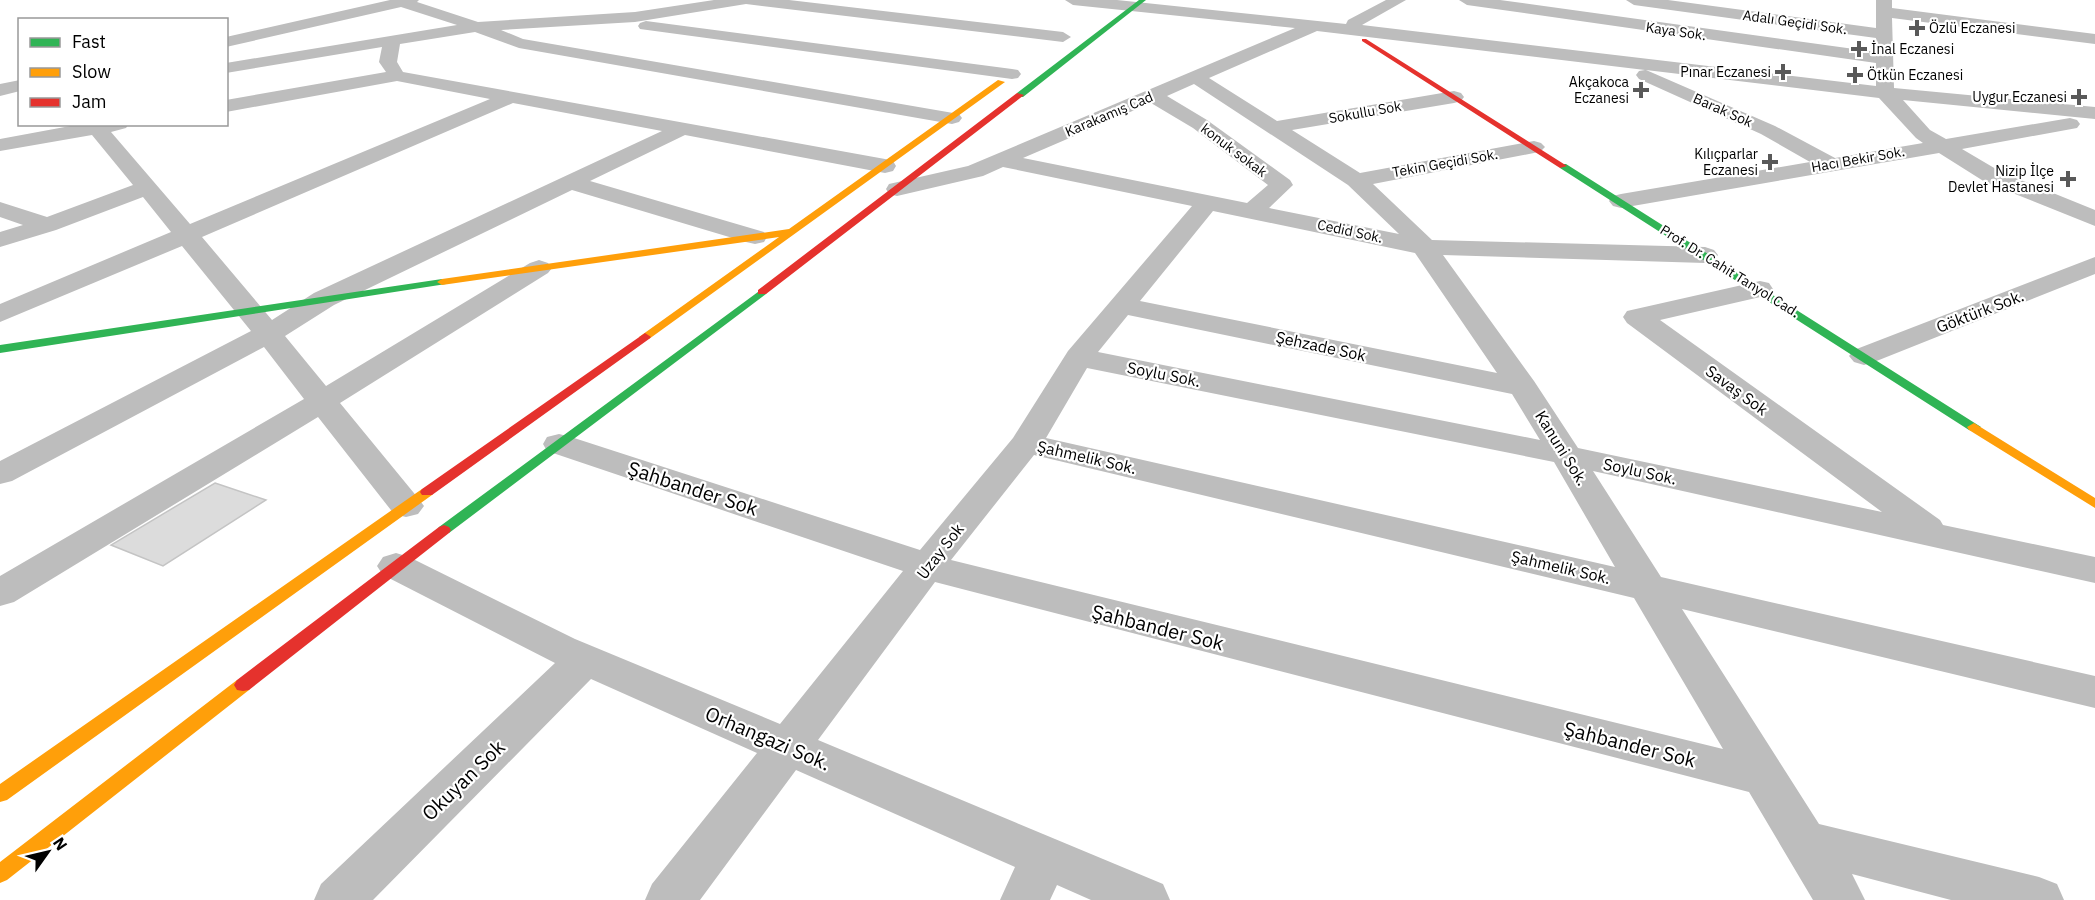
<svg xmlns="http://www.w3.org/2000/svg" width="2095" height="900" viewBox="0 0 2095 900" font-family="'IBM Plex Sans',sans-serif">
<rect width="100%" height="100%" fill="#fff"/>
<path fill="#dcdcdc" stroke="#c4c4c4" stroke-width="1.5" d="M215,483L266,500L163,566L111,545Z"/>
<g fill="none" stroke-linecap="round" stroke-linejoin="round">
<path fill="#bdbdbd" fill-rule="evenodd" d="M390,0H419L417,2L478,22L635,12L714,0H789L1063,32L1071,37L1063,42L746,4L635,22L501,30L523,39L959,114L962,118L959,122L952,124L519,48L475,32L400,44L397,62L403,72L885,159L893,161L896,166L893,171L885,173L685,135L590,181L764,232L767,237L764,242L755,244L746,242L572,190L334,305L285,336L326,386L530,263L539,260L548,263L552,268L548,273L340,403L418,498L424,506L418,514L406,517L394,514L318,417L14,602L0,606V576L304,399L264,347L12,481L0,484V461L251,331L182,246L0,322V304L171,232L143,197L56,230L0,247V232L23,225L0,217V202L47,217L133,185L92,135L0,151V139L81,124H129L126,128L111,132L190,224L490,99L397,81L226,112V100L386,72L379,62L382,47L226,73V63L457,25L401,7L226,47V37ZM513,103L662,131L314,293L272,320L202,237Z
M1065,0H1117L1346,24L1348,20L1386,0H1406L1362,25L1876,86V63L1467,5L1459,0H1500L1876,52V38L1634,5L1626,0H1668L1876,28V0H1892V8L2095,34V44L1892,18L1894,88L2095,107V119L1903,100L1930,130L1946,139L2070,118L2077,120L2080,124L2077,128L1962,149L2001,172L2095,210V226L1985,182L1939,153L1621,208L1613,206L1609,201L1613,196L1621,194L1810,162L1761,134L1639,79L1636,75L1639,71L1645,70L1317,31L1209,78L1277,121L1454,91L1461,93L1464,97L1461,101L1454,103L1292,130L1360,173L1534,141L1541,143L1545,147L1541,151L1534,153L1373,184L1432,240L1705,247L1714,250L1718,255L1714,260L1705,263L1443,255L1534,381L1578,448L1882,512L1627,323L1623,317L1627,311L1760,281L1769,283L1773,289L1769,295L1660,320L1940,520L1943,525L2095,557V583L1593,471L1661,577L2095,676V708L1682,609L1819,824L2039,877L2057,884L2064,900H1951L1852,874L1865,900H1813L1749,792L935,582L818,740L1163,884L1170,900H1091L1057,885L1050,900H1000L1015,867L796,770L700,900H645L652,884L757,753L591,679L373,900H314L321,884L555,663L383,575L377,566L383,557L396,553L409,557L575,639L780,724L903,571L547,451L543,444L547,437L559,434L571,437L920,550L1013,438L1068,351L1192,206L1003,167L983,176L897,196L889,194L886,189L889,184L968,166L1295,28L1073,5ZM1646,70L1879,98L1916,138L1923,143L1835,158L1775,126ZM1194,84L1348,185L1399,234L1269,208L1293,185L1290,180L1207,120L1167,96ZM1151,103L1193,128L1268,185L1247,203L1023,158ZM1213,211L1415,253L1497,373L1140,301ZM1128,315L1512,394L1540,440L1098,352ZM1087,368L1554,462L1615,567L1046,438ZM1034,455L1634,598L1723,749L951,560Z
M646,21L1012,69L1018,70L1021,74L1018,78L1012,79L640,29L638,26L640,23Z
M20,80V91L0,96V84Z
M2095,257V274L1874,362L1864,365L1854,362L1849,356L1854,350Z"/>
<path fill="#30b455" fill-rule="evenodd" d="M1139,0H1146L1023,97H1017V93Z
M1560,164H1566L1981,427L1974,431L1969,430L1560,168Z
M442,279L447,282L446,284L0,353V345Z
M762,289L767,292L766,294L449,533H439L437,530L439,527Z"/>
<path fill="#ff9f0a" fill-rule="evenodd" d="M998,80L1005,82L649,339H641L639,337L779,237L442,285L437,282L442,279L789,229Z
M1974,423L2095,498V508L1969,430L1967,427Z
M427,488L432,489L434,492L432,495L7,800L0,802V784L422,489Z
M243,679L249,680L252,685L249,690L7,880L0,883V862L237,680Z"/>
<path fill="#e5322d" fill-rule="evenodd" d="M1362,39H1366L1567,166L1560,168L1362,41Z
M1017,93L1024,95L766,294H758V290Z
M645,333L651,337L649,339L432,495H422L420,492L422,489Z
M444,525L449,527L451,530L449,533L249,690L243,691L237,690L234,685L237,680L439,527Z"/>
</g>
<g fill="#595959" stroke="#fff" stroke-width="2">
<path d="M1914 19h6v6h6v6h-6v6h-6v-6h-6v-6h6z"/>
<path d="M1856 40h6v6h6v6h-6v6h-6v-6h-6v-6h6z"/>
<path d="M1780 63h6v6h6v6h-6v6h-6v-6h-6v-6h6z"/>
<path d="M1852 66h6v6h6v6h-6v6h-6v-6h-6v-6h6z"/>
<path d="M1638 81h6v6h6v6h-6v6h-6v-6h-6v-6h6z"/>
<path d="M2076 88h6v6h6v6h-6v6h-6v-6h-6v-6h6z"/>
<path d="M1767 153h6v6h6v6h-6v6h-6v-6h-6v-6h6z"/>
<path d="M2065 170h6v6h6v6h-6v6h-6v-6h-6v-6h6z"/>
</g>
<g text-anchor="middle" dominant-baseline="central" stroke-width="4.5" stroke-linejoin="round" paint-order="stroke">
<g font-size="14" fill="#000" stroke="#fff">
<text transform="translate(1795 22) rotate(8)">Adalı Geçidi Sok.</text>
<text transform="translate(1676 31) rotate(8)">Kaya Sok.</text>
<text transform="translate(1723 110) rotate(24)">Barak Sok</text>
<text transform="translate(1365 112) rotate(-10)">Sokullu Sok</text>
<text transform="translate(1109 114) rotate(-23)">Karakamış Cad</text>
<text transform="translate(1234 150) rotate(37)">konuk sokak</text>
<text transform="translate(1858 159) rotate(-10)">Hacı Bekir Sok.</text>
<text transform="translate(1445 163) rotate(-10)">Tekin Geçidi Sok.</text>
<text transform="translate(1350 231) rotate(12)">Cedid Sok.</text>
<text transform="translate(1730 271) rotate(32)">Prof. Dr. Cahit Tanyol Cad.</text>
</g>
<g font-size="14" fill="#000" stroke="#fff" text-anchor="end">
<text x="1929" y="28" text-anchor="start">Özlü Eczanesi</text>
<text x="1871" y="49" text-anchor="start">İnal Eczanesi</text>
<text x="1771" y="72">Pınar Eczanesi</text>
<text x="1867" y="75" text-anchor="start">Ötkün Eczanesi</text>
<text x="1629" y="82">Akçakoca<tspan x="1629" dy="16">Eczanesi</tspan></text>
<text x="2067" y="97">Uygur Eczanesi</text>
<text x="1758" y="154">Kılıçparlar<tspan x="1758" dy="16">Eczanesi</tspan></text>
<text x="2054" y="171">Nizip İlçe<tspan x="2054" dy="16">Devlet Hastanesi</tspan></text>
</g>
<g font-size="16" fill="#000" stroke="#fff">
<text transform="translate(1980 311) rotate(-21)">Göktürk Sok.</text>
<text transform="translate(1321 346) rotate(12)">Şehzade Sok</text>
<text transform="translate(1164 374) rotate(11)">Soylu Sok.</text>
<text transform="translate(1737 390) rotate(36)">Savaş Sok</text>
<text transform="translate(1562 448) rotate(58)">Kanuni Sok.</text>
<text transform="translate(1087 457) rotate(13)">Şahmelik Sok.</text>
<text transform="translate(1640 471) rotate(12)">Soylu Sok.</text>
<text transform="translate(940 551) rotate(-52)">Uzay Sok</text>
<text transform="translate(1561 567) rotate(13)">Şahmelik Sok.</text>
</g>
<g font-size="20" fill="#000" stroke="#fff">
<text transform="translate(693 488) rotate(18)">Şahbander Sok</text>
<text transform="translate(1158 627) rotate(14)">Şahbander Sok</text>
<text transform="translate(768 738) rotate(23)">Orhangazi Sok.</text>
<text transform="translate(1630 744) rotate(14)">Şahbander Sok</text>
<text transform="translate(463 780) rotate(-44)">Okuyan Sok</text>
</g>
</g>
<rect x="18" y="18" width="210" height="108" fill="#ffffff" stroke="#999999" stroke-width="1.5"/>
<rect x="30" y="38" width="30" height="9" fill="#30b455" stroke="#999999" stroke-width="1.5"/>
<text x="72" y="48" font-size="18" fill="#000000">Fast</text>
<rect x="30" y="68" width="30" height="9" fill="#ff9f0a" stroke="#999999" stroke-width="1.5"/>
<text x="72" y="78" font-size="18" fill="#000000">Slow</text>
<rect x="30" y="98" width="30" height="9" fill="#e5322d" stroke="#999999" stroke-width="1.5"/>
<text x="72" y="108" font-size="18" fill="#000000">Jam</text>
<g transform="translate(48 852) rotate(56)" stroke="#ffffff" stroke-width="4.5" paint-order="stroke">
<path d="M0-4.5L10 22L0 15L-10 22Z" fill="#000000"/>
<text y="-9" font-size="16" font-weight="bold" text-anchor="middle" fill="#000000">N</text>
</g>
</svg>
